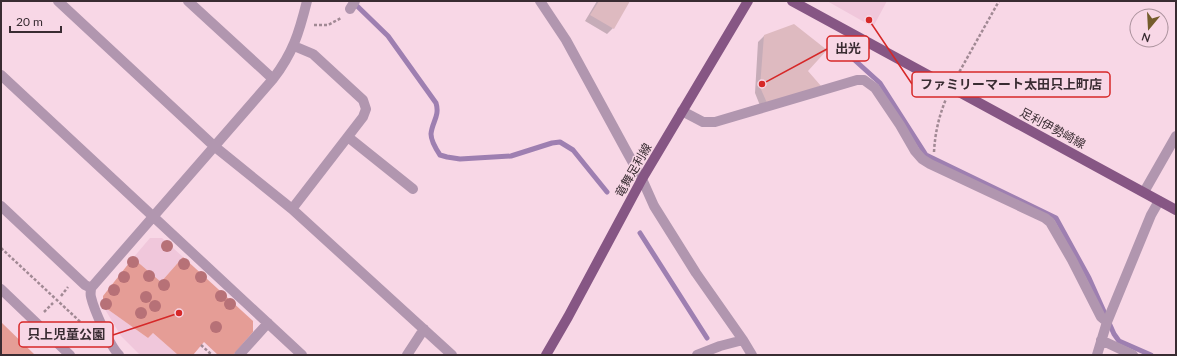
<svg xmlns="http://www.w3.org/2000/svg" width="1177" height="356" viewBox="0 0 1177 356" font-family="Lato,'Noto Sans JP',sans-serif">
<rect width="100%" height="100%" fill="#f8d7e6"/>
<path fill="#f0c7db" d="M827,1H887L873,27Z
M150,238H162L183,257L161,282L133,258Z
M103,306L148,338L153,333L178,355H140L121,336Z"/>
<path fill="#e59d96" d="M183,257L253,321V332L233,355H218L204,342L193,355H178L153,333L148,338L103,306V296L133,258L161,282Z
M1,322L35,355H1Z"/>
<path fill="#0003" d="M597,1H629L613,28L607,34L585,21Z
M764,36L807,71L761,108L755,93L758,42Z"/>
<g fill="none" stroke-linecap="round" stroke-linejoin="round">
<path stroke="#9e7fb1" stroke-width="5" d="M353,2L388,36L436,103C440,116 432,122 431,134C431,141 436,149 440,155L447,157L460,159L511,156L552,143L560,142L573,150L607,192
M838,45L880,83L926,155L1056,218L1089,278L1114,334L1119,341L1151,355
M640,233L707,338"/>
</g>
<path fill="#debac0" d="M599,1H630L614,29L590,15Z
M794,24L827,50L808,71L821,86L767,103L760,87L764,35Z"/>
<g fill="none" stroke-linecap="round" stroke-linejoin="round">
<path stroke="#a18994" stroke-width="2.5" stroke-dasharray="3 2" stroke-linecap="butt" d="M314,25H328L341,18
M957,76L999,1
M934,152C935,133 939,116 946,99
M1,248L88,329
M61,296L68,287
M44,312L53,303
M201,345L212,355"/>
<path stroke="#b196af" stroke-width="10" d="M58,1L214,146L292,209L452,355
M188,1L273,79
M540,1L566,40L627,152L642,179L654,206L696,273L743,340L752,355
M350,9L355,1
M1,75L302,355
M682,111L703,122H715L857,80H864L875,88L900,125L915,151L922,159L930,164L1045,218L1050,222L1072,260L1101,317L1107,322
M348,137L413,189
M1144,192L1176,136
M1,206L85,285L91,288
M292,209L363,117L366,109L363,100L313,54L294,46
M1,289L70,355
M1101,340L1133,355
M119,355C110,346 94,310 91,297C90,294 91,291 91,288L273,79C293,53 299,33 307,1
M239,355L268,323
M407,355L424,329
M697,355L720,346L743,340
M1097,355L1107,322L1151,215L1159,201"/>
<path stroke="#865684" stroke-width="10" d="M792,1L1176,210
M546,355L568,317L642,179L748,1"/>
</g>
<g fill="#b77177">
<circle cx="167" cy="246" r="6"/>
<circle cx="133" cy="262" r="6"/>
<circle cx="184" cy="264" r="6"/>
<circle cx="149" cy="276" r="6"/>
<circle cx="124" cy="277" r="6"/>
<circle cx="201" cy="277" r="6"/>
<circle cx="164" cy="285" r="6"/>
<circle cx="114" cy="290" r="6"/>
<circle cx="221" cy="296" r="6"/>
<circle cx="146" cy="297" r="6"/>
<circle cx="106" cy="304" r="6"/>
<circle cx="230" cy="304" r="6"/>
<circle cx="155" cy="306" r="6"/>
<circle cx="141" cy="313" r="6"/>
<circle cx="216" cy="327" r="6"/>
</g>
<g text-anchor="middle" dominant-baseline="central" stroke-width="3" stroke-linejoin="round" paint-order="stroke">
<g font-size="12" fill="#392c32" stroke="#f8d7e6">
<text transform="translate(1053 128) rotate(28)">足利伊勢崎線</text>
<text transform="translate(633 170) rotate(-60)">竜舞足利線</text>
</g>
</g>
<path fill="none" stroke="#d62828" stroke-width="1.5" d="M762 84L827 49M869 20L912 84M179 313L113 335"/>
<g fill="#d62828" stroke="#f8d7e6" stroke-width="1.5">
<circle cx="762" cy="84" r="4"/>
<circle cx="869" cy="20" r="4"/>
<circle cx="179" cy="313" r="4"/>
</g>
<g fill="#f8d7e6" stroke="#d62828" stroke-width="1.5">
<rect x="827" y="36" width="42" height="25" rx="4"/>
<rect x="912" y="72" width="198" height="25" rx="4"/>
<rect x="19" y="322" width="94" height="25" rx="4"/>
</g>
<g font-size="13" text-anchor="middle" font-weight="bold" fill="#392c32">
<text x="848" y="53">出光</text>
<text x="1011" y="89">ファミリーマート太田只上町店</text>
<text x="66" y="339">只上児童公園</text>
</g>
<rect width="1177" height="356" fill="none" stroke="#392c32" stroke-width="4"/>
<g transform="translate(1149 28) rotate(198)"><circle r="19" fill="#f8d7e6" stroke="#ac939e"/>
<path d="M0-3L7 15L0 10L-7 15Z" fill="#745c2c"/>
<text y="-6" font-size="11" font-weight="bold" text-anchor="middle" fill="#392c32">N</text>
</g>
<path d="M10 26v6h51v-6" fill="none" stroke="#392c32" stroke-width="2"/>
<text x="16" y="26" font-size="12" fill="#392c32" stroke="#f8d7e6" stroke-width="3" paint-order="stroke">20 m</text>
</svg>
